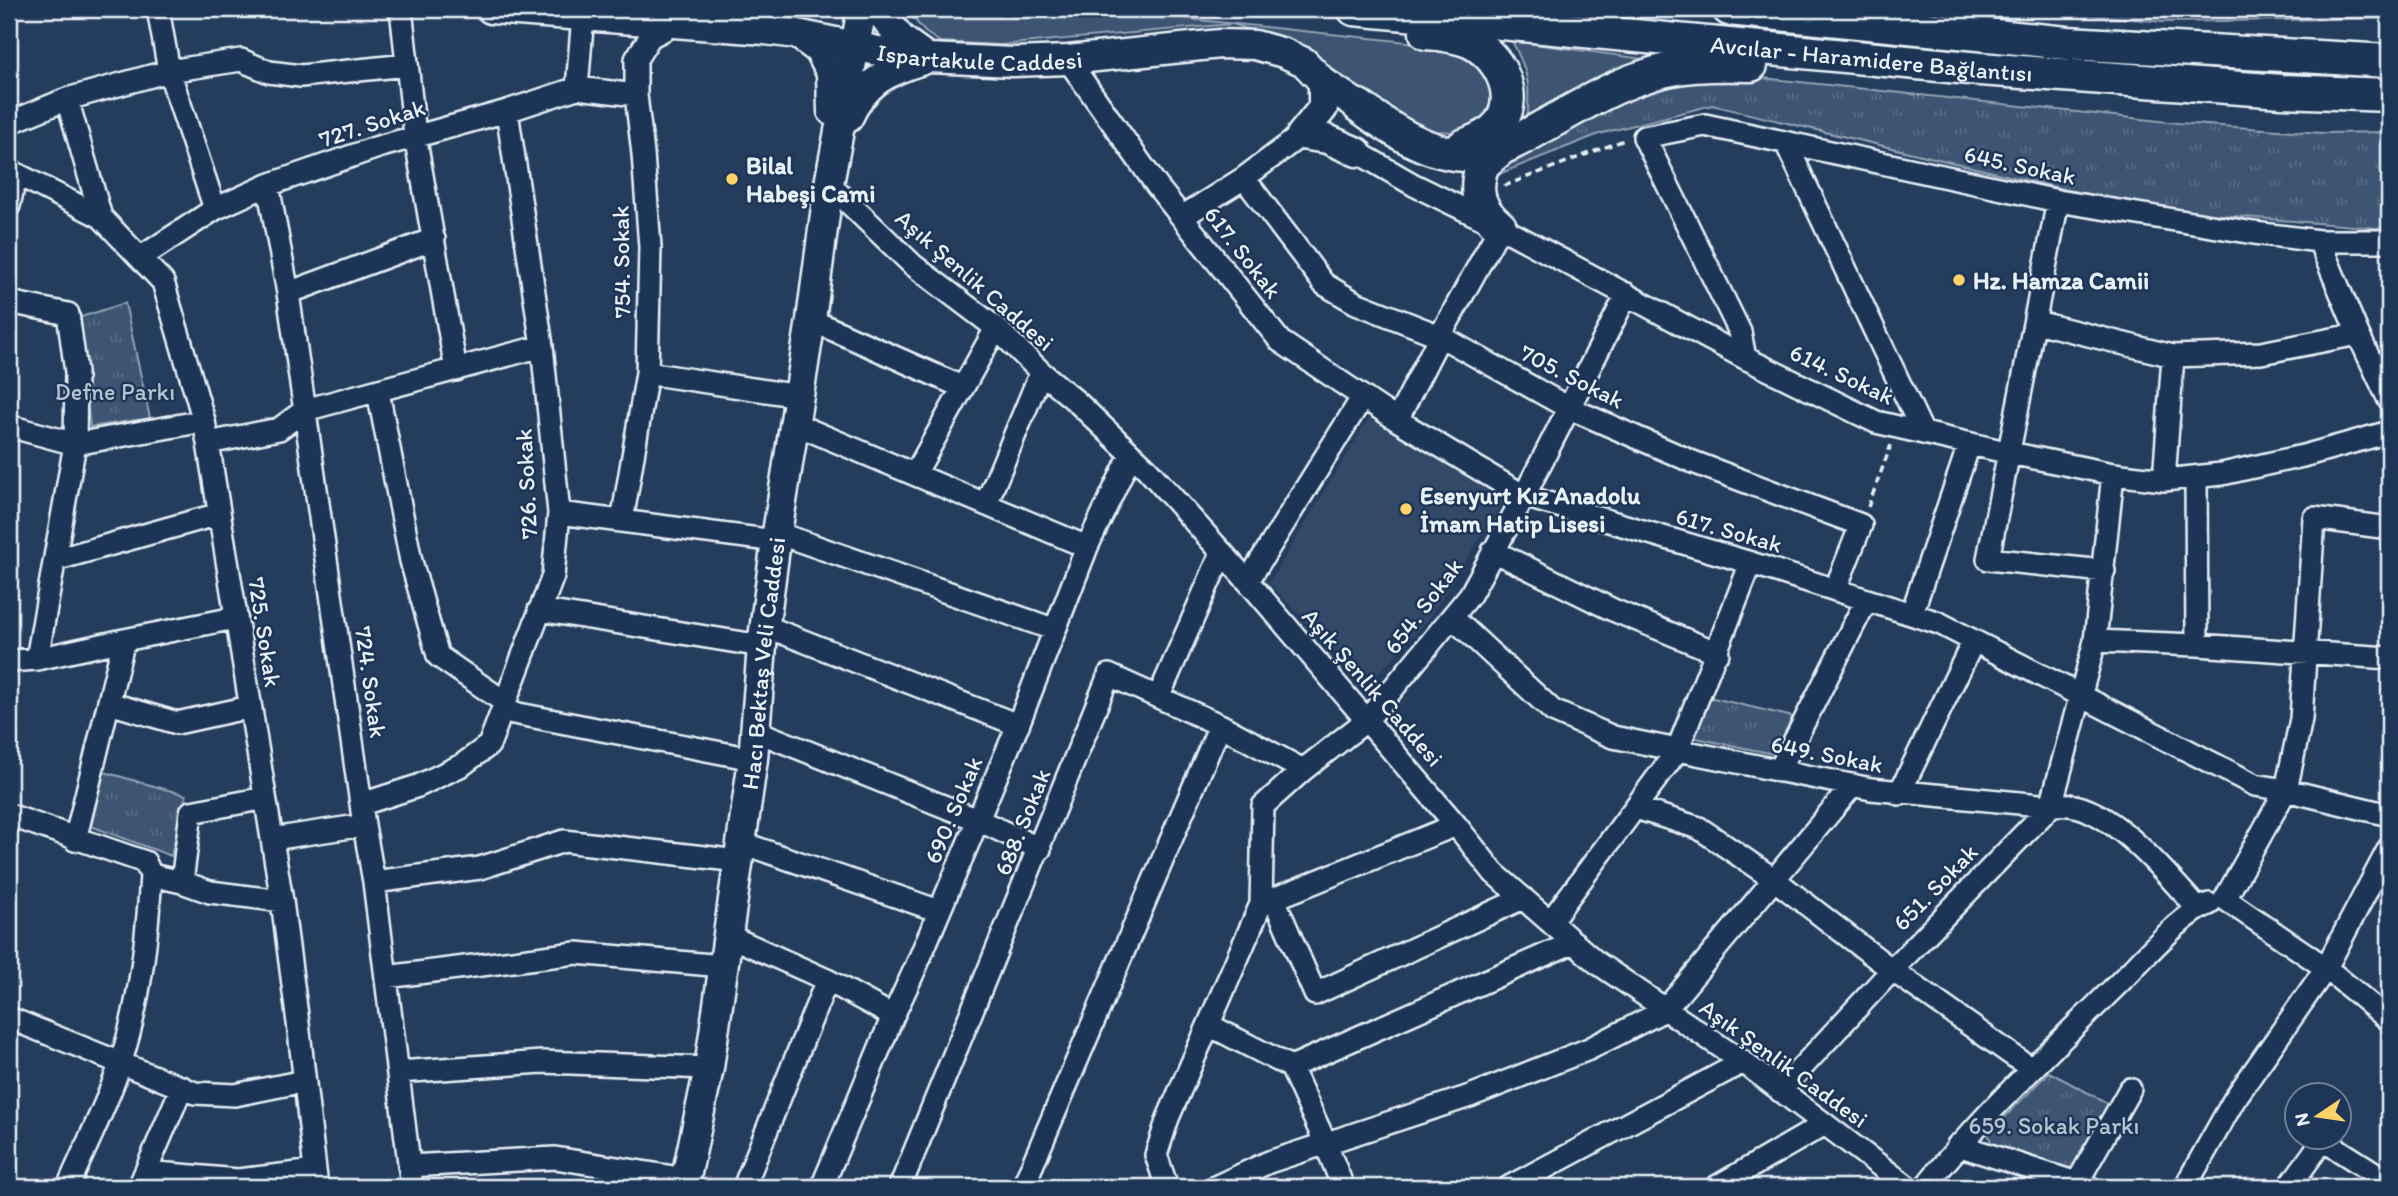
<svg xmlns="http://www.w3.org/2000/svg" width="2398" height="1196" viewBox="0 0 2398 1196" font-family="Itim,sans-serif">
<defs>
<pattern id="park-tufts" width="24" height="20" patternUnits="userSpaceOnUse" patternTransform="scale(1.75)"><rect width="24" height="20" fill="#3e5472"/><path d="M3 7l-1-3M5 7V3M7 7l1-3M15 17l-1-3M17 17v-4M19 17l1-3" fill="none" stroke="#5a6d87"/></pattern>
</defs>
<rect width="100%" height="100%" fill="#253d5d"/>
<filter id="ink" filterUnits="userSpaceOnUse"><feTurbulence type="fractalNoise" baseFrequency=".0143" numOctaves="2"/><feDisplacementMap in="SourceGraphic" scale="14" xChannelSelector="R" yChannelSelector="G"/><feConvolveMatrix kernelMatrix="1 2 1 2 8 2 1 2 1" color-interpolation-filters="sRGB"/></filter>
<g filter="url(#ink)">
<path fill="#334a68" d="M1369,418L1504,500L1427,621L1367,686L1269,583Z"/>
<path fill="#3e5472" stroke="#93a2b5" stroke-width="2" d="M908,9H1094L1455,47C1484,69 1503,78 1487,119L1457,132L1432,131L1394,115L1318,58L1280,39L1232,24L1000,45L940,42L925,32L909,13Z
M1512,41L1644,59L1527,124C1530,86 1530,75 1512,41Z"/>
<path fill="url(#park-tufts)" stroke="#93a2b5" stroke-width="2" d="M2030,9H2389V18L2163,22Z
M1725,74L2178,123L2323,133L2389,132V229L2147,209L1712,105L1599,134L1494,176L1502,161L1654,84Z
M125,303L150,418L90,427L78,318Z
M1709,697L1793,717L1774,754L1691,737Z
M104,772L186,795L171,856L91,826Z
M2049,1072L2111,1105L2076,1175L2068,1176L1991,1142L1988,1134Z"/>
<g fill="none" stroke-linecap="round" stroke-linejoin="round">
<g stroke="#e8f1f8" stroke-width="26">
<path id="minor" d="M158,9L169,71L215,209
M401,9L415,135L456,370
M1068,60L1157,186L1280,341L1397,420L1524,496L1751,563L1939,623L2255,785L2286,790L2389,815
M577,88L583,15
M67,99L101,217
M9,123L67,99L169,71L241,60L269,72L301,76L407,65
M1786,143L1923,433
M1357,152L1414,185L1500,227L1745,358L1876,422L2010,453L2113,474L2164,480L2222,474L2303,456L2389,432
M9,170L101,217L163,282L204,421L208,443L282,901L298,1023L317,1187
M1244,178L1324,284L1356,303L1440,336L1567,407L1693,462L1861,525L1835,590
M829,184L913,265L996,328L1041,372L1077,402L1147,469L1252,586L1456,825L1494,873L1596,962L1743,1062L1908,1187
M268,185L288,293L364,825L374,882L412,1187
M2058,201L1988,559L2104,571
M9,206L16,174
M1182,217L1244,178L1301,135
M2319,241L2358,334L2389,400
M140,258L215,209L268,185L378,147L507,111L577,88L636,95
M288,293L434,239
M9,302L68,314L76,372L75,444L37,659
M811,320L962,387
M2036,322L2173,356L2261,353L2358,334
M1745,358L1740,332L1644,137L1705,125L2058,201L2254,233L2319,241H2389
M647,373L799,396
M378,392L411,561L438,656L506,703
M1397,420L1440,336L1500,227
M795,424L1087,547
M9,426L75,444L204,421
M208,443L279,429L305,410L542,346
M915,474L996,328
M2196,478L2197,645
M2164,480L2173,356
M986,504L1041,372
M559,513L776,541
M622,521L647,373L650,247L643,154L636,95V59L650,37L675,24
M777,533L1053,629
M1493,551L1613,610L1718,653
M55,560L219,514
M1248,581L1362,398
M539,610L762,646
M1912,613L1969,445
M1452,617L1553,711L1613,737L1871,789L2051,806C2101,792 2167,875 2197,908
M765,626L1018,725
M2095,641L2197,645L2389,658
M9,661L37,659L124,640
M1159,696L1222,552
M109,703L177,723L250,707
M503,711L753,759
M756,731L978,820L1040,849
M1779,771L1866,601
M1899,794L1973,642
M362,804L418,786L462,765L489,745L553,576L559,513L542,346L507,111
M1636,808L1699,828L1775,880L1892,970L2032,1069
M9,815L145,862L151,875L182,882L210,892L282,901
M272,839L364,825
M75,840L124,640L235,618
M742,843L939,911
M182,882L191,812L265,798
M374,882L480,868L564,841L739,861
M1274,899L1315,994L1523,898
M2225,899L2286,790L2301,719L2314,518L2389,528
M2225,899L2326,968L2389,1020
M1261,904L1456,825
M1550,922L1677,751L1751,563
M727,935L827,980L893,1016
M386,977L576,953L723,966
M9,1018L195,1093L235,1095L304,1081
M1209,1025L1291,1067
M1291,1067L1574,942
M1291,1067L1325,1142L1343,1187
M398,1072L542,1062L709,1068
M1780,1091L1892,970L2051,806L2095,641L2113,474
M1958,1145L2089,1187
M409,1166L555,1158L686,1179
M146,1172L238,1180L315,1171
M2077,1183L2130,1089
M68,1187C85,1147 107,1105 120,1064C140,1004 147,938 151,875
M139,1187L182,1087
M744,1187L827,980
M822,1187L893,1016L915,969L1018,725L1087,547L1131,454
M900,1187L1109,675L1220,725L1303,770
M1023,1187L1220,725
M1167,1187L1156,1155L1168,1118L1261,904L1263,806L1303,770L1367,720L1470,595L1524,496L1627,294
M1215,1187L1269,1162L1470,1096L1589,1049L1665,1010L1853,785
M1509,1187L1743,1062
M1716,1187L1825,1124
M1925,1187C1984,1113 2053,1048 2121,981C2143,959 2182,914 2209,904
M2185,1187L2234,1100L2326,968L2389,848
M2289,1187L2323,1140L2384,1179"/>
</g>
<g stroke="#e8f1f8" stroke-width="33">
<g id="major">
<path id="s1" d="M491,9L765,30L797,34L887,53L929,58L1013,62L1068,60L1220,44L1255,45L1284,53L1304,62L1323,82L1359,106"/>
<path d="M878,9L901,39L926,57"/>
<path d="M799,35L819,50L831,73L832,111"/>
<path d="M1323,82V108L1301,135L1327,139L1357,152"/>
<path d="M848,118C864,83 886,71 923,60"/>
<path id="s2" d="M684,1187L709,1068L753,759L762,646L777,533L811,320L829,184L862,9"/>
</g>
</g>
<g stroke="#e8f1f8" stroke-width="37">
<g id="highway">
<path id="s3" d="M1354,9L1980,69L2282,91L2389,95"/>
<path d="M1729,9L2067,43L2389,61"/>
<path d="M1426,33C1440,34 1456,36 1469,41C1498,54 1520,94 1500,123C1491,135 1477,140 1463,146"/>
<path d="M1359,106C1390,129 1430,156 1470,155C1496,155 1522,138 1544,126C1575,109 1607,89 1640,78C1677,64 1713,64 1751,65"/>
<path d="M1500,227C1478,209 1473,190 1483,164L1504,146"/>
</g>
</g>
<path stroke="#e8f1f8" stroke-width="3.5" stroke-dasharray="7 5" stroke-linecap="butt" d="M1504,186L1624,140
M1868,507L1891,445"/>
<use href="#minor" stroke="#1d3557" stroke-width="21"/>
<use href="#major" stroke="#1d3557" stroke-width="28"/>
<use href="#highway" stroke="#1d3557" stroke-width="32"/>
</g>
</g>
<g fill="#ffd166" stroke="#1d3557" stroke-width="2.5">
<circle cx="732" cy="179" r="7"/>
<circle cx="1959" cy="280" r="7"/>
<circle cx="1406" cy="509" r="7"/>
</g>
<g text-anchor="middle" dominant-baseline="central" stroke-width="5" stroke-linejoin="round" paint-order="stroke">
<g font-size="24" fill="#e8f1f8" stroke="#1d3557">
<text stroke="none"><textPath href="#s1" startOffset="492">Ispartakule Caddesi</textPath></text>
<text stroke="none"><textPath href="#s3" startOffset="520">Avcılar - Haramidere Bağlantısı</textPath></text>
<text transform="translate(372 123) rotate(-18)">727. Sokak</text>
<text transform="translate(2020 165) rotate(12)">645. Sokak</text>
<text transform="translate(1243 252) rotate(52)">617. Sokak</text>
<text transform="translate(621 262) rotate(-91)">754. Sokak</text>
<text transform="translate(975 280) rotate(41)">Aşık Şenlik Caddesi</text>
<text transform="translate(1842 374) rotate(25)">614. Sokak</text>
<text transform="translate(1572 376) rotate(27)">705. Sokak</text>
<text transform="translate(526 484) rotate(-93)">726. Sokak</text>
<text transform="translate(1729 530) rotate(16)">617. Sokak</text>
<text transform="translate(1423 606) rotate(-53)">654. Sokak</text>
<text transform="translate(265 632) rotate(81)">725. Sokak</text>
<text stroke="none"><textPath href="#s2" startOffset="530">Hacı Bektaş Veli Caddesi</textPath></text>
<text transform="translate(371 682) rotate(82)">724. Sokak</text>
<text transform="translate(1373 687) rotate(49)">Aşık Şenlik Caddesi</text>
<text transform="translate(1827 754) rotate(11)">649. Sokak</text>
<text transform="translate(953 810) rotate(-67)">690. Sokak</text>
<text transform="translate(1022 822) rotate(-68)">688. Sokak</text>
<text transform="translate(1935 887) rotate(-46)">651. Sokak</text>
<text transform="translate(1784 1063) rotate(36)">Aşık Şenlik Caddesi</text>
</g>
<g font-size="24" font-weight="bold" fill="#e8f1f8" stroke="#1d3557" text-anchor="start">
<text x="746" y="165">Bilal<tspan x="746" dy="28">Habeşi Cami</tspan></text>
<text x="1973" y="280">Hz. Hamza Camii</text>
<text x="1420" y="495">Esenyurt Kız Anadolu<tspan x="1420" dy="28">İmam Hatip Lisesi</tspan></text>
</g>
<g font-size="24" fill="#b5c2d0" stroke="#1d3557">
<text x="115" y="391">Defne Parkı</text>
<text x="2054" y="1125">659. Sokak Parkı</text>
</g>
</g>
<rect width="2398" height="1196" fill="none" stroke="#1d3557" stroke-width="35"/>
<rect x="18" y="18" width="2363" height="1161" fill="none" stroke="#e8f1f8" stroke-width="2.5" filter="url(#ink)"/>
<g transform="translate(2318 1116) rotate(257)"><circle r="33" fill="#1d3557" stroke="#6e8097" stroke-width="2"/>
<path d="M0-5L12 26L0 18L-12 26Z" fill="#ffd166"/>
<text y="-10" font-size="19" font-weight="bold" text-anchor="middle" fill="#e8f1f8">N</text>
</g>
</svg>
